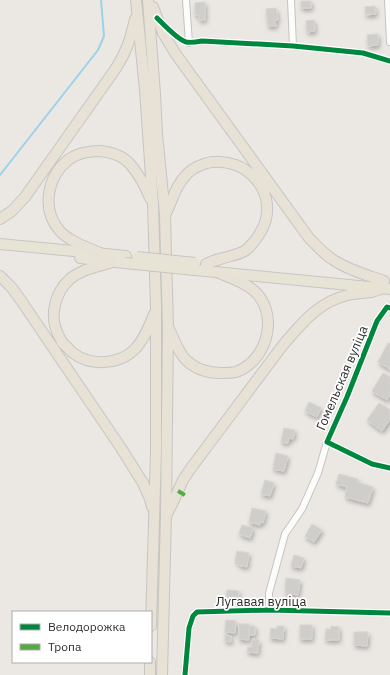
<svg xmlns="http://www.w3.org/2000/svg" width="390" height="675" viewBox="0 0 390 675" font-family="'IBM Plex Sans',sans-serif">
<defs>
<filter id="shadow"><feDropShadow dx="1.5" dy="3" stdDeviation="2" flood-color="#0004"/></filter>
</defs>
<rect width="100%" height="100%" fill="#ebe8e4"/>
<g fill="none" stroke-linecap="round" stroke-linejoin="round">
<path stroke="#9cd1e9" stroke-width="2" d="M0,175L98,50L104,36L101,0"/>
</g>
<path fill="#d0cecb" stroke="#d6d4d0" filter="url(#shadow)" d="M301,1H311V8H301Z
M205,2V20H199V15H195V3Z
M375,6L376,14L366,15L365,7Z
M276,8L278,20H275L276,26H268L266,9Z
M314,20L315,31L307,32L306,21Z
M378,34V45L368,46L367,35Z
M388,343L390,344V369L378,362Z
M383,373L390,377V394L387,400L372,391Z
M309,402L321,408L317,417L305,411Z
M379,403L390,410V419L382,431L367,420Z
M284,428L295,430L293,439L289,438L288,443L281,442Z
M276,453L288,456L284,471L273,469Z
M339,474L358,479L357,482L373,487L368,503L345,497L347,487L336,484Z
M265,480L274,483L270,496L261,494Z
M252,508L266,511L263,523L260,522V525L249,522Z
M312,524L322,530L314,542L305,536Z
M242,525L253,528L250,538L239,534Z
M237,551L249,553L247,567L238,565L239,562L235,561Z
M294,555L304,558L301,568L291,566Z
M286,578L300,580L298,595L285,593Z
M227,590L239,591L238,602L226,601Z
M226,620L236,621L235,633L225,632Z
M239,624H249V640L239,639Z
M300,625H312V639H300Z
M249,626H255V635H249Z
M277,626H284L283,639L270,638L271,628L277,629Z
M331,626L339,627V640H325L326,629H331Z
M354,632H368L367,646L354,645Z
M225,635L231,636V642L225,641Z
M252,639L259,640L258,653L247,652L248,647H252Z"/>
<g fill="none" stroke-linecap="round" stroke-linejoin="round">
<g stroke="#c5c4c4" stroke-width="8">
<path id="minor" d="M186,0L189,43
M291,0L293,46
M388,0L390,42
M161,22C167,28 178,40 186,42C191,43 197,42 202,41L293,46L363,53L390,61
M390,308L387,307L377,321L347,397L327,442L372,464L390,468
M269,610V593L285,534L302,509L318,473L327,442
M185,675L189,628L193,616L197,612L269,610L390,613"/>
</g>
<g stroke="#c6c5c4" stroke-width="12">
<path id="primary" d="M0,244L126,256
M80,258L125,263
M195,270L390,289"/>
</g>
<g stroke="#c6c5c4" stroke-width="12">
<path id="trunk" d="M136,0L145,90L153,205L156,308V450L151,626
M148,0L155,94L157,134L165,215L168,327L166,515L162,675
M153,7L163,33L175,53L309,238C317,246 324,254 332,259C348,270 367,275 384,281
M166,213C174,197 175,186 188,173C193,168 200,165 207,163C247,154 283,196 260,233C256,240 252,245 246,250C239,255 229,256 220,259C215,260 211,262 206,264
M0,219L12,211L25,197L114,71C126,53 130,41 135,19
M100,253C87,247 70,242 60,231C41,210 47,177 68,160C77,153 88,151 100,151C110,152 122,155 130,164C138,173 145,186 150,198
M112,262C98,267 81,269 70,279C62,286 57,295 55,305C52,318 54,328 61,340C62,343 64,345 67,347C69,349 71,352 73,353C90,366 117,365 133,351C143,342 149,327 154,314
M0,276L12,288L20,299L121,448L143,483L150,499L152,507
M168,327C174,338 178,353 187,361C197,370 208,373 221,373C226,373 232,373 236,372C269,360 280,311 252,289C242,281 228,277 217,272
M167,514L173,502L183,480L191,468L283,345C302,323 318,302 348,295C356,293 364,293 372,292C376,291 380,289 384,288
M150,675V662"/>
</g>
<use href="#minor" stroke="#fcfcfb" stroke-width="6"/>
<use href="#primary" stroke="#e7e4d6" stroke-width="10"/>
<use href="#trunk" stroke="#e8e2d6" stroke-width="10"/>
<g stroke="#c6c5c4" stroke-width="12" stroke-linecap="butt">
<path id="primary-bridge" d="M137,257L195,263
M125,263L195,270"/>
</g>
<use href="#primary-bridge" stroke="#e7e4d6" stroke-width="10"/>
<path stroke="#54ab44" stroke-width="4" stroke-dasharray="8 4" stroke-linecap="butt" d="M178,491L188,497"/>
<g stroke="#fff" stroke-width="8">
<path id="cycleway" d="M157,18C163,24 178,40 186,42C191,43 197,42 202,41L293,46L363,53L390,61
M390,308L387,307L377,321L347,397L327,442L372,464L390,468
M185,675L189,628L193,616L197,612L269,610L390,613"/>
</g>
<use href="#cycleway" stroke="#00873e" stroke-width="5"/>
</g>
<g text-anchor="middle" dominant-baseline="central" stroke-width="3.5" stroke-linejoin="round" paint-order="stroke">
<g font-size="13" fill="#2e2e2e" stroke="#fff">
<text transform="translate(342 378) rotate(-67)">Гомельская вуліца</text>
<text x="261" y="601">Лугавая вуліца</text>
</g>
</g>
<rect x="12" y="611" width="140" height="52" fill="#ffffff" stroke="#ababab"/>
<rect x="20" y="624" width="20" height="6" fill="#00873e" stroke="#ababab"/>
<text x="48" y="631" font-size="12" fill="#2e2e2e">Велодорожка</text>
<rect x="20" y="644" width="20" height="6" fill="#54ab44" stroke="#ababab"/>
<text x="48" y="651" font-size="12" fill="#2e2e2e">Тропа</text>
</svg>
